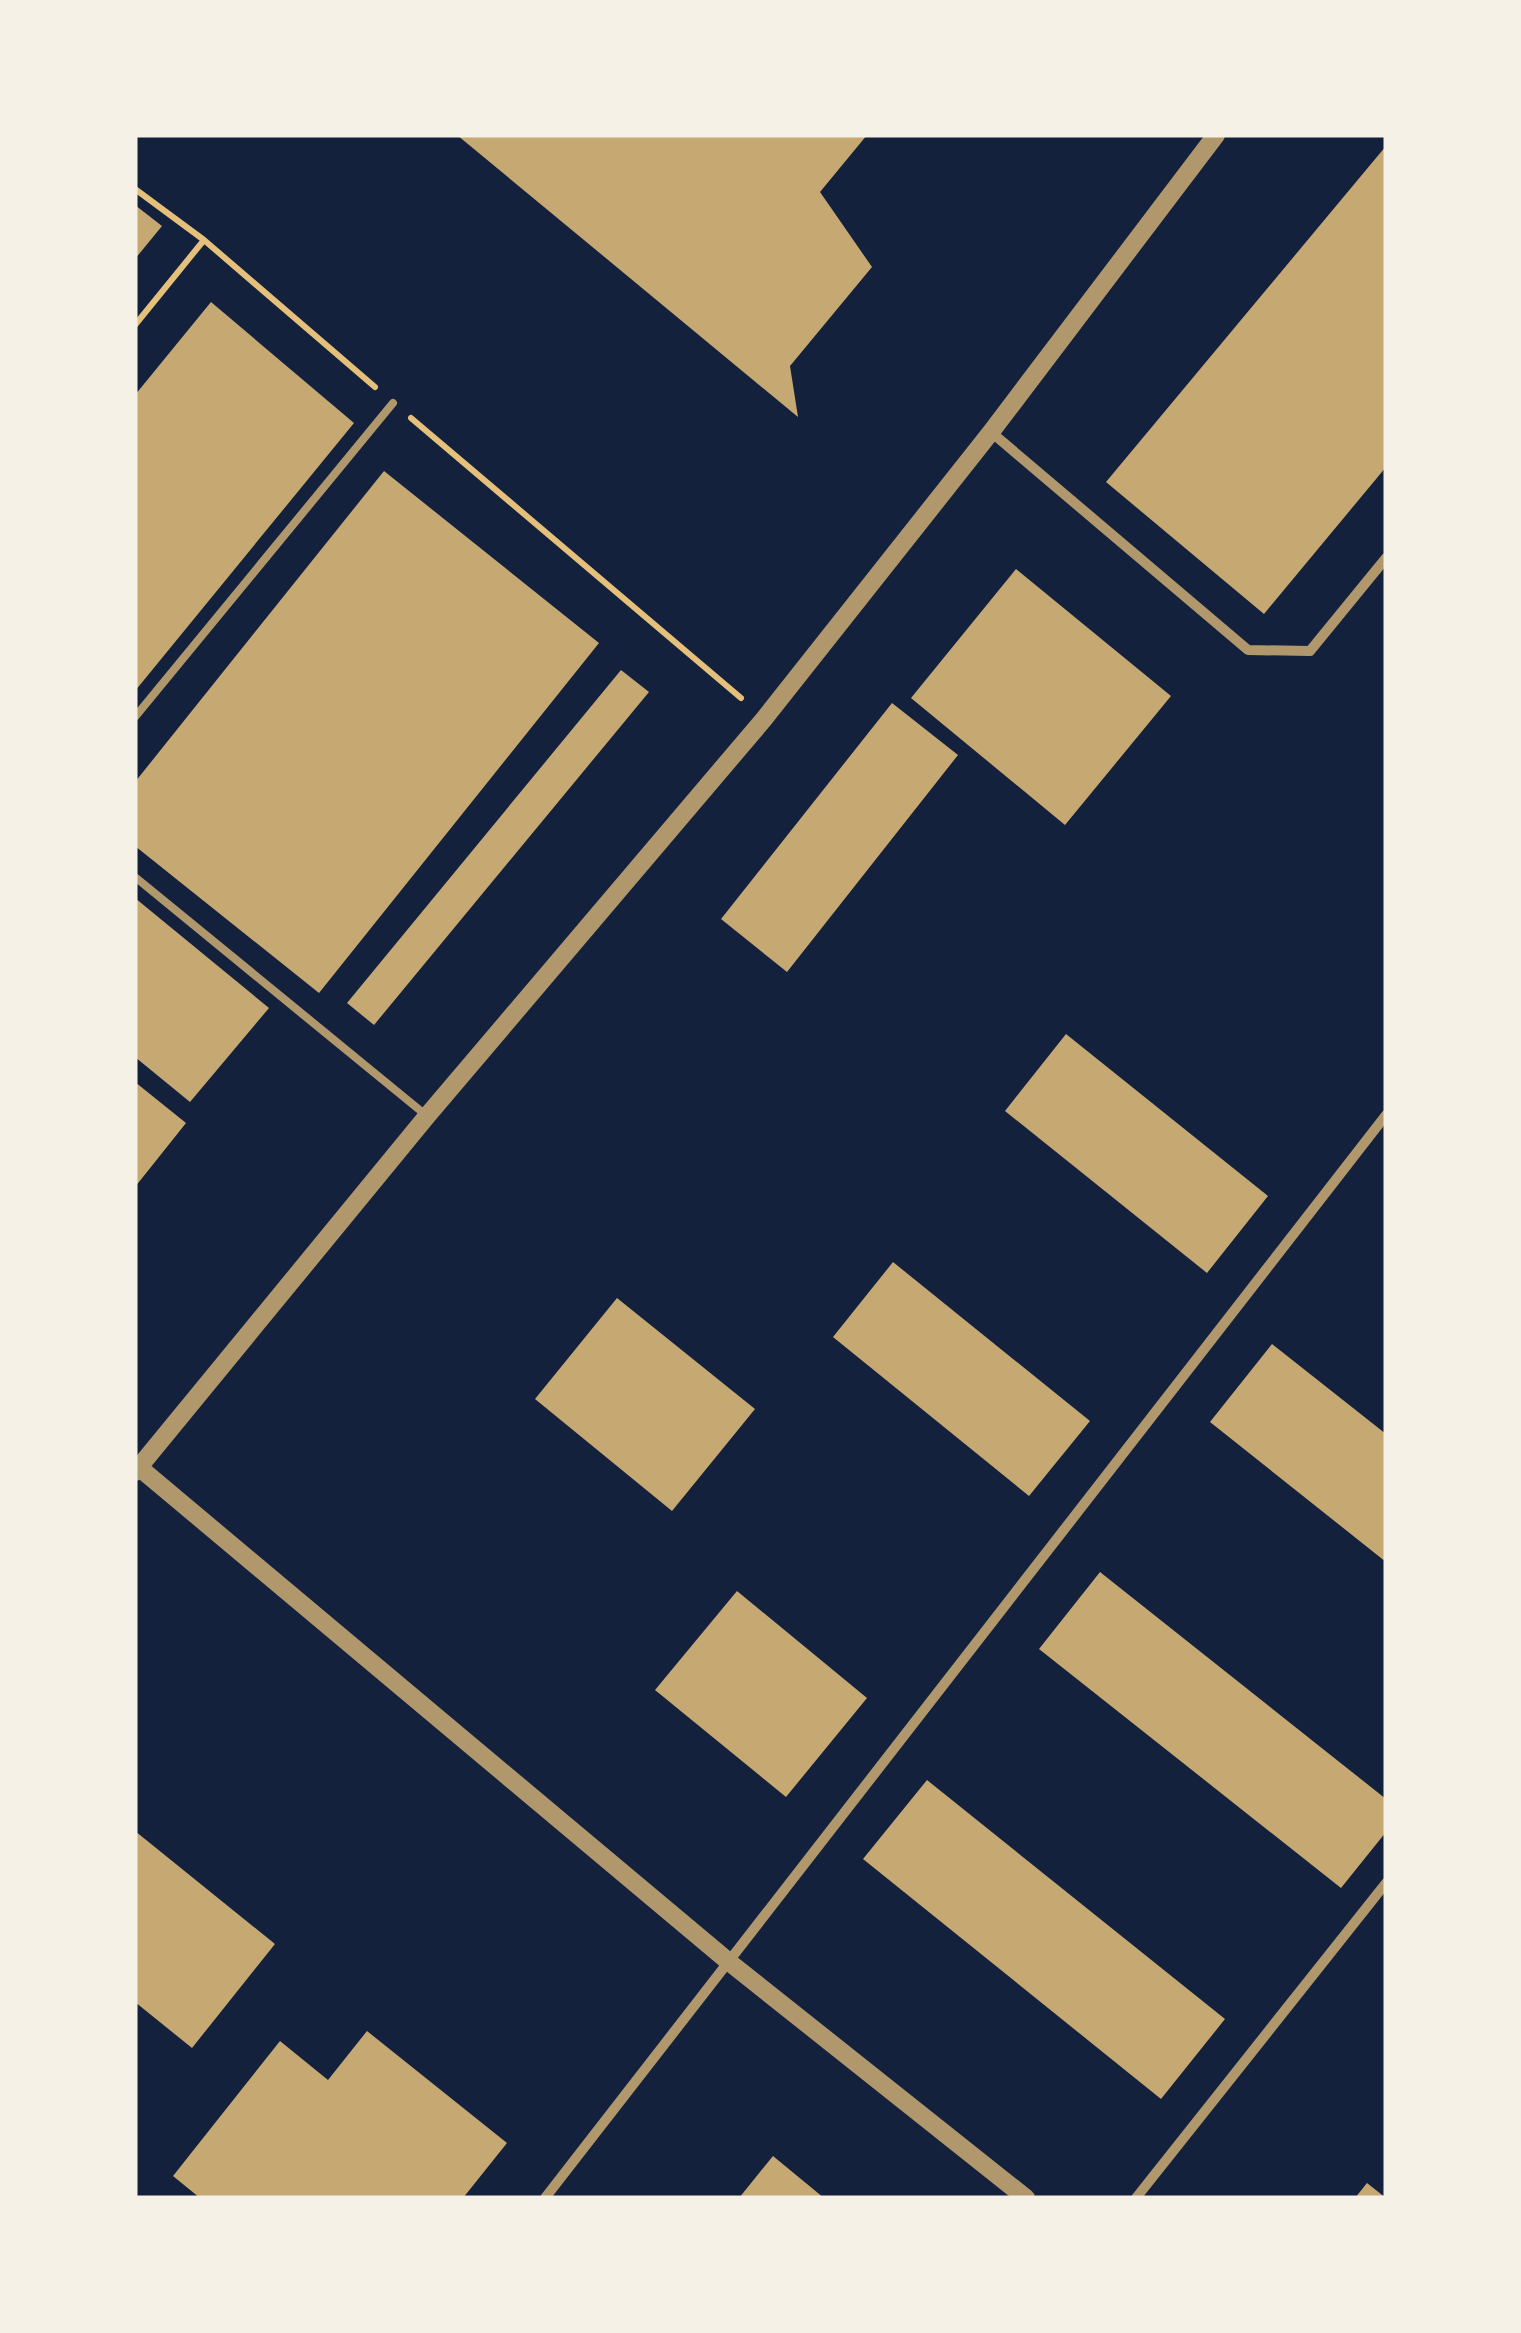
<svg xmlns="http://www.w3.org/2000/svg" width="1521" height="2333" viewBox="0 0 1521 2333" font-family="'PT Serif',serif">
<rect width="100%" height="100%" fill="#14213d"/>
<path fill="#c6a872" d="M457,135H867L820,192L872,267L790,366L798,417Z
M1386,146V467L1264,614L1106,482Z
M135,205L162,226L135,259Z
M211,302L354,423L135,691V395Z
M384,471L599,643L319,993L135,846V782Z
M1016,569L1171,696L1065,825L911,698Z
M621,670L649,692L374,1025L347,1003Z
M892,703L958,755L787,972L721,919Z
M135,898L269,1008L190,1102L135,1057Z
M1066,1034L1268,1196L1207,1273L1005,1111Z
M135,1082L186,1123L135,1187Z
M893,1262L1090,1421L1029,1496L833,1337Z
M617,1298L755,1409L672,1511L535,1399Z
M1272,1344L1386,1434V1562L1210,1422Z
M1100,1572L1386,1799V1832L1341,1888L1039,1649Z
M737,1591L867,1698L786,1797L655,1690Z
M927,1780L1225,2019L1161,2099L863,1859Z
M135,1831L275,1944L192,2048L135,2002Z
M367,2031L507,2143L463,2198H200L173,2176L280,2041L328,2080Z
M773,2156L824,2198H739Z
M1367,2183L1386,2198H1355Z"/>
<g fill="none" stroke-linecap="round" stroke-linejoin="round">
<path stroke="#e5c07b" stroke-width="6" d="M135,189L204,240L375,387
M135,325L204,240
M411,418L741,698"/>
<path stroke="#b1986c" stroke-width="8" d="M135,717L393,403
M135,877L427,1116"/>
<path stroke="#b1986c" stroke-width="10" d="M991,432L1248,650L1310,651L1386,558
M545,2198L1386,1115
M1136,2198L1386,1883"/>
<path stroke="#b1986c" stroke-width="18" d="M135,1464L729,1962L1026,2198
M135,1472L427,1116L764,719L991,432L1216,135"/>
</g>
<rect width="1521" height="2333" fill="none" stroke="#f6f1e7" stroke-width="275"/>
</svg>
